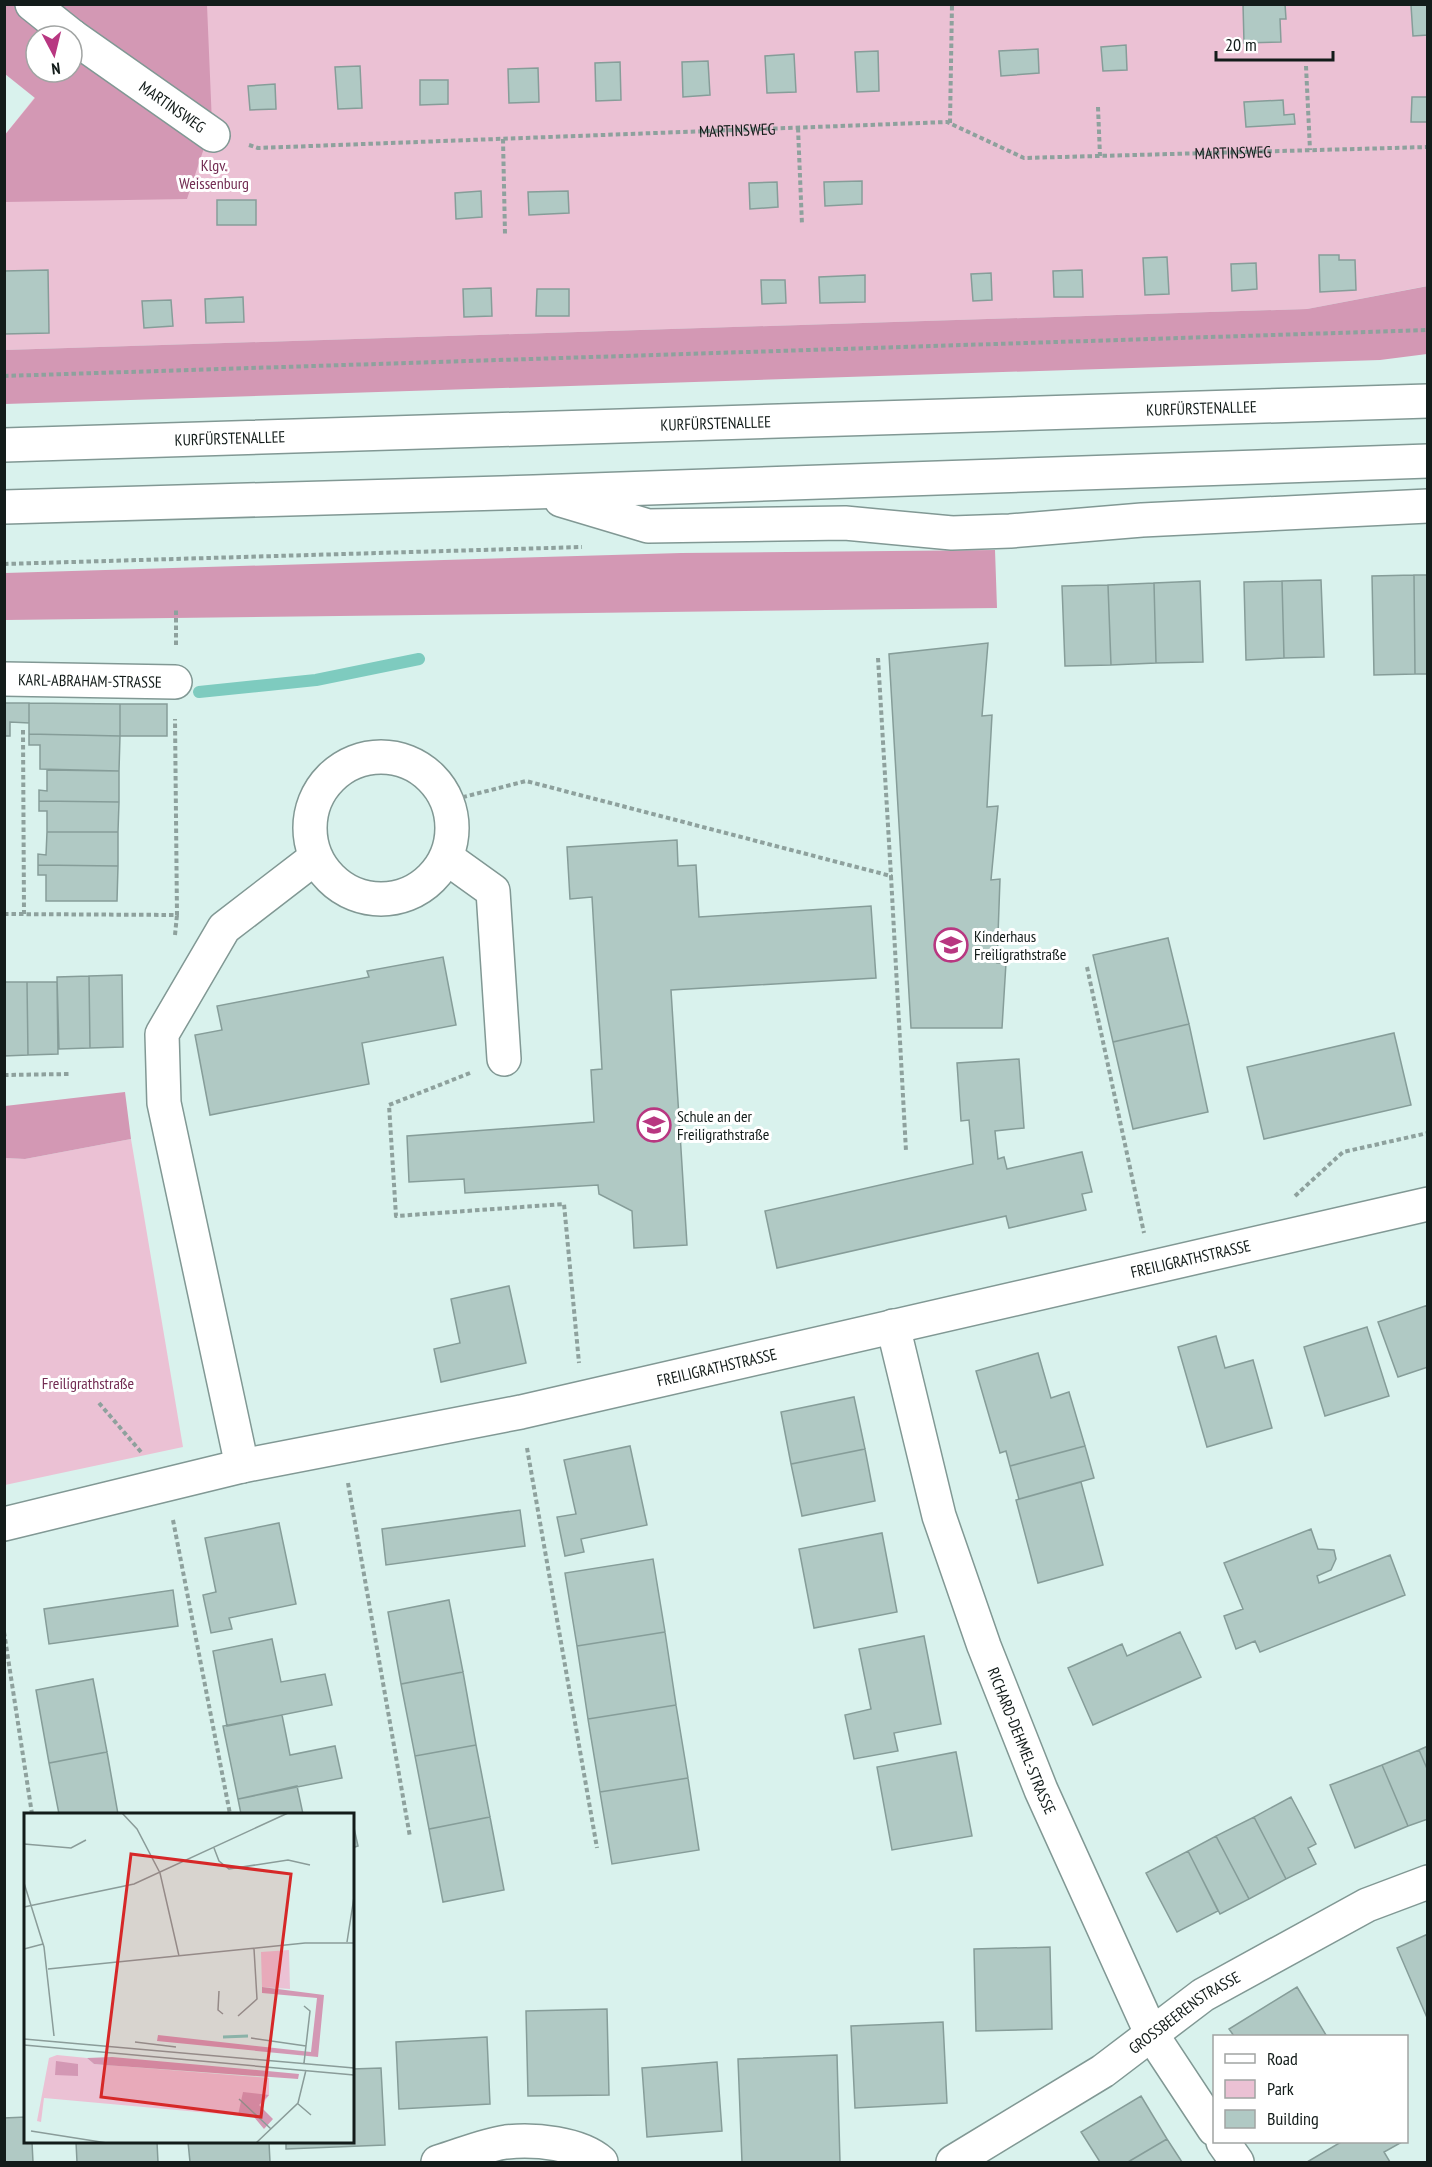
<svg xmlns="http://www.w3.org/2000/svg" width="1432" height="2167" font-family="'PT Sans Narrow',sans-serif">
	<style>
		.green { fill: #ebc1d4 }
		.forest { fill: #d398b4; fill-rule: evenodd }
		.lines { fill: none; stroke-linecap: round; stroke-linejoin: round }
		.stream { stroke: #7ecbbf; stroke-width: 12 }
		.building { fill: #b0c9c4; stroke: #869d99; stroke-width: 1.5 }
		.minor-casing { stroke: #819894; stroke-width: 36 }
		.major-casing { stroke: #819894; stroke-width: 36 }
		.path { stroke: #8ea19d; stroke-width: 4; stroke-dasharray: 4.5 3; stroke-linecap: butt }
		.minor { stroke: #fff; stroke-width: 33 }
		.major { stroke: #fff; stroke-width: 33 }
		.labels { text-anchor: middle; stroke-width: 6; stroke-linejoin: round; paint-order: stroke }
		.street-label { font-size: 16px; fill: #131c1a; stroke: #fff }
		.park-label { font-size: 16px; fill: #732d53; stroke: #fff }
		.poi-label { font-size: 16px; fill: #131c1a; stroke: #fff; text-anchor: start }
		.inset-river { fill: none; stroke: #7ecbbf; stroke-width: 3 }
		.inset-road { fill: none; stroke: #8a9c99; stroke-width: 1.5 }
		.view { fill: #d62828; fill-opacity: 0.15; stroke: #d62828; stroke-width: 3 }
		.inset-edge { fill: none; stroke: #131c1a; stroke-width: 3 }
	</style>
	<rect width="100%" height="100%" fill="#d9f2ed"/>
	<!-- green -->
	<path class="green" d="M59 5H1427V286L1307 309 5 350 4 136 35 97 72 72V36Z
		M131 1139 183 1447 5 1485V1158L25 1159Z"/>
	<!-- forest -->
	<path class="forest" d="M5 5H207L212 124 187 199 5 202 4 136 35 98 5 74ZM36 36H72V72H36Z
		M1428 286 1427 354 1380 360 5 404V350L1307 309Z
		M995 550 997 608 5 620V573L681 553Z
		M125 1092 131 1139 25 1159 5 1158V1106Z"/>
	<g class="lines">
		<!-- stream -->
		<path class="stream" d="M199 692 316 680 419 659"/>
	</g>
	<!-- building -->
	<path class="building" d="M1243 4H1285L1286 19H1280L1281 42 1244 43Z
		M1428 4V35L1413 36 1411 5Z
		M1126 45 1127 70 1103 71 1101 47Z
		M1038 49 1039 73 1001 76 999 51Z
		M878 51 879 91 857 92 855 52Z
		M794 54 796 92 767 93 765 56Z
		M708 61 710 95 683 97 682 62Z
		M620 62 621 100 596 101 595 63Z
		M360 66 362 108 338 109 335 67Z
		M538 68 539 102 509 103 508 69Z
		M420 80H448V104L420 105Z
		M275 84 276 109 250 110 248 86Z
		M1412 97H1428V122H1411Z
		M1283 100 1284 115 1294 114 1295 124 1246 127 1244 102Z
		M862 181V204L825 206 824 182Z
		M777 182 778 207 750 209 749 183Z
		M481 191 482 217 456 219 455 193Z
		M568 191 569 213 529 215 528 192Z
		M217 200H256V225H217Z
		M1319 255H1339V260H1355L1356 290 1320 292Z
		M1167 257 1169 294 1145 295 1143 258Z
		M1256 263 1257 289 1232 291 1231 264Z
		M48 270 49 333 4 334V271Z
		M1082 270 1083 297H1054L1053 271Z
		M991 273 992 300 973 301 971 274Z
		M865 275V302L820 303 819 277Z
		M761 280H785L786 303 762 304Z
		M491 288 492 316 464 317 463 289Z
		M537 289H569V316H536Z
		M243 297 244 322 206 323 205 299Z
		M171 300 173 326 144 328 142 301Z
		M1414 575H1428V674H1415Z
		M1414 575 1415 674 1374 675 1372 576Z
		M1321 580 1324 657 1284 658 1282 581Z
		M1200 581 1203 662 1156 663 1154 583Z
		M1282 581 1284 658 1246 660 1244 582Z
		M1154 583 1156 663 1111 665 1108 585Z
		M1108 585 1111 665 1065 666 1062 586Z
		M988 643 982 716 992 715 987 807 998 806 991 880 1000 879 997 963H1006L1002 1028H911L889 654Z
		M4 703H29V723L10 722V736H4Z
		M29 703 120 704V736L29 734Z
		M120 704H167V736H120Z
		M29 734 120 736 119 771 40 769V745H29Z
		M47 770 119 771V802L39 801V790L47 791Z
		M39 801 119 802 118 832H47V811H39Z
		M47 832H118V866L38 865V854L46 855Z
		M677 840 678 866 696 865 699 917 871 906 876 978 671 990 687 1245 634 1248 632 1211 599 1194 598 1185 465 1193 464 1179 409 1182 407 1136 594 1122 591 1070 602 1069 592 897 570 899 567 847Z
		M38 865 118 866 117 901H46V875H38Z
		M1168 938 1189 1024 1113 1042 1093 955Z
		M443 957 456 1025 362 1043 369 1084 210 1115 195 1035 222 1030 217 1006 369 977 367 971Z
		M122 975 123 1047 90 1048 89 976Z
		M89 976 90 1048 59 1049 57 977Z
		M4 982H27L28 1055 4 1056Z
		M27 982H57L58 1054 28 1055Z
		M1189 1024 1208 1112 1133 1129 1113 1042Z
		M1394 1033 1411 1105 1264 1139 1247 1067Z
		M1019 1059 1024 1128 995 1131 998 1159 1004 1157 1007 1169 1082 1152 1092 1192 1082 1194 1086 1210 1009 1228 1006 1216 777 1268 765 1211 973 1164 969 1120 961 1121 957 1063Z
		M509 1286 526 1363 441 1382 434 1349 460 1343 451 1299Z
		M1428 1305V1367L1398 1377 1378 1322Z
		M1367 1327 1389 1396 1325 1416 1304 1347Z
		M1216 1336 1225 1368 1253 1360 1272 1428 1207 1447 1178 1347Z
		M1038 1353 1051 1398 1069 1392 1085 1446 1010 1466 1006 1451 1000 1453 976 1371Z
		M854 1397 865 1449 791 1464 781 1412Z
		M630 1446 647 1525 581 1539 584 1552 565 1556 557 1517 576 1514 564 1460Z
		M1085 1446 1094 1478 1019 1499 1010 1466Z
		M865 1449 875 1501 802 1516 791 1464Z
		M1081 1482 1103 1565 1038 1583 1016 1500Z
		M520 1510 525 1546 386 1565 382 1529Z
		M279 1523 296 1604 229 1618 232 1629 211 1633 203 1595 216 1592 205 1538Z
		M1311 1529 1318 1549 1334 1550 1336 1559 1331 1570 1317 1576 1319 1583 1390 1555 1405 1595 1260 1652 1255 1641 1236 1649 1224 1616 1243 1609 1224 1563Z
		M882 1533 897 1612 814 1628 799 1549Z
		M653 1559 665 1632 577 1646 565 1573Z
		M173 1590 178 1626 49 1644 44 1609Z
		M449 1600 463 1672 401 1684 388 1612Z
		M665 1632 676 1705 588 1719 577 1646Z
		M1180 1632 1201 1677 1093 1725 1068 1668 1122 1644 1127 1656Z
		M924 1636 941 1724 894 1733 898 1751 854 1759 845 1715 871 1709 859 1649Z
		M272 1639 281 1682 325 1674 332 1705 227 1726 213 1651Z
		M463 1672 476 1745 415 1756 401 1684Z
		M93 1679 107 1752 49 1763 36 1690Z
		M676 1705 688 1778 600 1792 588 1719Z
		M282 1715 290 1755 335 1746 342 1778 238 1799 223 1726Z
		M476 1745 490 1817 429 1829 415 1756Z
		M1428 1746V1771L1419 1750Z
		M1419 1750 1428 1771V1819L1408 1826 1382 1765Z
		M107 1752 118 1814H59L49 1763Z
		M956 1752 972 1836 892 1850 877 1767Z
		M1382 1765 1408 1826 1355 1848 1330 1785Z
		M688 1778 699 1850 612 1864 600 1792Z
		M297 1786 303 1814H241L238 1799Z
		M1291 1797 1316 1844 1308 1848 1316 1864 1286 1879 1254 1817Z
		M490 1817 504 1890 443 1902 429 1829Z
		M1254 1817 1286 1879 1249 1899 1216 1836Z
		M352 1819 358 1846 352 1848Z
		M1216 1836 1249 1899 1220 1914 1188 1851Z
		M1188 1851 1218 1911 1177 1932 1146 1873Z
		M1428 1934V2020L1397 1948Z
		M1050 1947 1052 2029 976 2031 974 1949Z
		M1297 1987 1326 2035 1234 2036 1229 2029Z
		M607 2009 609 2095 528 2096 526 2011Z
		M943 2022 947 2103 855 2108 851 2026Z
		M487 2037 490 2104 399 2109 396 2042Z
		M837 2055 840 2162H742L738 2059Z
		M717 2062 722 2131 647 2137 642 2068Z
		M381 2068 385 2145 286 2149V2142H352V2069Z
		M1141 2096 1167 2139 1128 2162H1100L1081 2132Z
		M26 2117V2142H32L33 2162H4V2118Z
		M1167 2139 1182 2162H1128Z
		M76 2142H157L158 2162H77Z
		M188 2142H269L270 2162H190Z
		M1341 2142H1402L1384 2152 1390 2162H1307Z"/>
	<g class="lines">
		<defs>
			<g id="minor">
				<path d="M32 4 72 36"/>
				<path id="s2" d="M72 36 213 135"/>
				<path id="s3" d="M4 679 175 682"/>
				<circle cx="381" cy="828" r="71"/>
				<path d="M447 858 493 891 504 1059"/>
				<path id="s4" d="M893 1326 939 1516 984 1646 1041 1790 1152 2035 1214 2129"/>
				<path d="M242 1466 164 1103 162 1034 224 928 315 858"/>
				<path id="s5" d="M4 1524 242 1466 521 1412 1428 1204"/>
				<path d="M1223 2142 1237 2162"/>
				<path d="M438 2162C459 2156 484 2145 506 2142 535 2139 579 2143 601 2162"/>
				<path id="s6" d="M953 2162 1103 2071 1203 1995 1367 1905 1428 1882"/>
			</g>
			<g id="major">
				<path id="s7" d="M4 445 1428 401"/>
				<path d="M561 500 648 526 845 523 952 533 1010 531 1142 520 1428 506"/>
				<path d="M4 507 534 492 1428 461"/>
			</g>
		</defs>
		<!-- minor casing -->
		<use href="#minor" class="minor-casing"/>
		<!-- major casing -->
		<use href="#major" class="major-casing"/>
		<!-- path -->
		<g class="path">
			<path d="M1306 66 1310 150"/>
			<path d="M1098 107 1100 156"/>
			<path d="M950 123 952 4"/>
			<path d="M798 128 802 225"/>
			<path d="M503 139 505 234"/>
			<path id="s1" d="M249 145 258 148 947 122 1024 158 1428 147"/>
			<path d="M4 376 1428 330"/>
			<path d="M4 564 582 547"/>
			<path d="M176 645V609"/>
			<path d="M878 658 891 876"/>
			<path d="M23 730 24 914"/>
			<path d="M448 801 526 781 891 876 906 1151"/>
			<path d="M4 914 177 915 175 719"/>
			<path d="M175 935 177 915"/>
			<path d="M1087 967 1144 1233"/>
			<path d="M470 1073 389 1105 396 1216 564 1204 579 1363"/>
			<path d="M4 1075 71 1074"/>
			<path d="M1295 1196 1343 1152 1428 1133"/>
			<path d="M99 1403 141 1452"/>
			<path d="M527 1448 597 1848"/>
			<path d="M348 1483 410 1837"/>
			<path d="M173 1520 230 1814"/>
			<path d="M4 1632 32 1814"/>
		</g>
		<!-- minor -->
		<use href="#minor" class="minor"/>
		<!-- major -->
		<use href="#major" class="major"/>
	</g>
	<!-- icons -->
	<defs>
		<symbol id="school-ring" viewBox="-11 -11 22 22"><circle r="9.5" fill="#fff" stroke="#b83781" stroke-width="1.5"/><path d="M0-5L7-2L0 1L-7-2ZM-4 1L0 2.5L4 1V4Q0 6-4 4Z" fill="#b83781"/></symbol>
	</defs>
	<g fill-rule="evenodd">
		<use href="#school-ring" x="932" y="926" width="38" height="38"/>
		<use href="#school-ring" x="635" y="1106" width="38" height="38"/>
	</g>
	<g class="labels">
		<!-- street labels -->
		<g class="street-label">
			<text dy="6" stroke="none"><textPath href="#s2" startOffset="123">MARTINSWEG</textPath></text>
			<text dy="6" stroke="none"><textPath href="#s1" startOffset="489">MARTINSWEG</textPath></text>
			<text dy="6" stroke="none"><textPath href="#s1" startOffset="993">MARTINSWEG</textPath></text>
			<text dy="6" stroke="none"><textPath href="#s7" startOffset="1198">KURFÜRSTENALLEE</textPath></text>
			<text dy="6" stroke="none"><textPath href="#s7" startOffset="712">KURFÜRSTENALLEE</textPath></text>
			<text dy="6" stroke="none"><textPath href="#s7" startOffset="226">KURFÜRSTENALLEE</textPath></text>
			<text dy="6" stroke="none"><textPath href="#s3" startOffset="86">KARL-ABRAHAM-STRASSE</textPath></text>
			<text dy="6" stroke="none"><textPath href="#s5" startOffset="1216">FREILIGRATHSTRASSE</textPath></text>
			<text dy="6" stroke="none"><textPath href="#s5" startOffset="730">FREILIGRATHSTRASSE</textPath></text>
			<text dy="6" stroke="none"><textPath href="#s4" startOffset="435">RICHARD-DEHMEL-STRASSE</textPath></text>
			<text dy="6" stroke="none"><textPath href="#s6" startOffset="276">GROSSBEERENSTRASSE</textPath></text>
		</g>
		<!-- park labels -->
		<g class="park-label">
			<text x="214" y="171">Klgv.<tspan x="214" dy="18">Weissenburg</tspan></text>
			<text x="88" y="1389">Freiligrathstraße</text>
		</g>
		<!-- poi labels -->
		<g class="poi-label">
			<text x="974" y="942">Kinderhaus<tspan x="974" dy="18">Freiligrathstraße</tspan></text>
			<text x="677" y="1122">Schule an der<tspan x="677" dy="18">Freiligrathstraße</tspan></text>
		</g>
	</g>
	<!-- overview -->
	<g transform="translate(24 1813)">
		<rect width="330" height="330" fill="#d9f2ed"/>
		<path d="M265 137 266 176 238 174 237 139ZM33 242 63 245 70 251 245 265V282L230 304 20 285 17 309 13 308 25 245Z" fill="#ebc1d4"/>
		<path d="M238 174 300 182 294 244 133 228 134 222 287 239 293 185 238 180ZM88 244 166 251 275 261 274 266 81 252 70 251 63 245ZM32 248 54 251V263L31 262ZM219 279 245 282 235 292 249 306 240 316 230 304 214 302Z" fill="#d398b4"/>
		<path class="inset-river" d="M199 224 224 223"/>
		<path class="inset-road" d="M98 0 113 16 136 60 155 143M0 31 47 35 62 27M190 35 195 48 205 56 264 47 286 52M0 70 20 134 30 223M0 94 110 71 264 0M323 129 330 84M0 136 19 131M24 156 281 130H330M195 178 194 197 199 201M280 193 286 198 280 250M214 203 233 186 230 136M227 225 282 233M0 226 330 255M111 229 152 234M0 232 330 262M215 286 247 316M273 290 287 302M7 318 83 330M232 330 274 290 282 257"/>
		<path class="view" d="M107 41 267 61 237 304 77 284Z"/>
		<rect width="330" height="330" class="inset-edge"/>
	</g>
	<!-- border -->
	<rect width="1432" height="2167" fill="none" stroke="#131c1a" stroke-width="12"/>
	<!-- legend -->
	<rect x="1213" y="2035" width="195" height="108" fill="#ffffff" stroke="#a1a4a3" stroke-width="1.5"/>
	<rect x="1225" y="2054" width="30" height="9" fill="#ffffff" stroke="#a1a4a3" stroke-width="1.5"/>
	<text x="1267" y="2065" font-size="18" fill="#131c1a">Road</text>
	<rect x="1225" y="2080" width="30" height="18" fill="#ebc1d4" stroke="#a1a4a3" stroke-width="1.5"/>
	<text x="1267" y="2095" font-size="18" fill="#131c1a">Park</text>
	<rect x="1225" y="2110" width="30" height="18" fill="#b0c9c4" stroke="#a1a4a3" stroke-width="1.5"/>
	<text x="1267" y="2125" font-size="18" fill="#131c1a">Building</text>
	<!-- north arrow -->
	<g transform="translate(54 54) rotate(173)"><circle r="28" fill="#ffffff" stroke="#a1a4a3" stroke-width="1.5"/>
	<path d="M0-4.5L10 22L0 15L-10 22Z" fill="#b83781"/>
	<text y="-9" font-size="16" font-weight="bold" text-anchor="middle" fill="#131c1a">N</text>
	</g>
	<!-- scale -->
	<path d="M1216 51v9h117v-9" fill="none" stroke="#131c1a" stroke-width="3"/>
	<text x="1225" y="51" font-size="18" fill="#131c1a" stroke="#ffffff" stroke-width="4.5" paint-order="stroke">20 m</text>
</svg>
